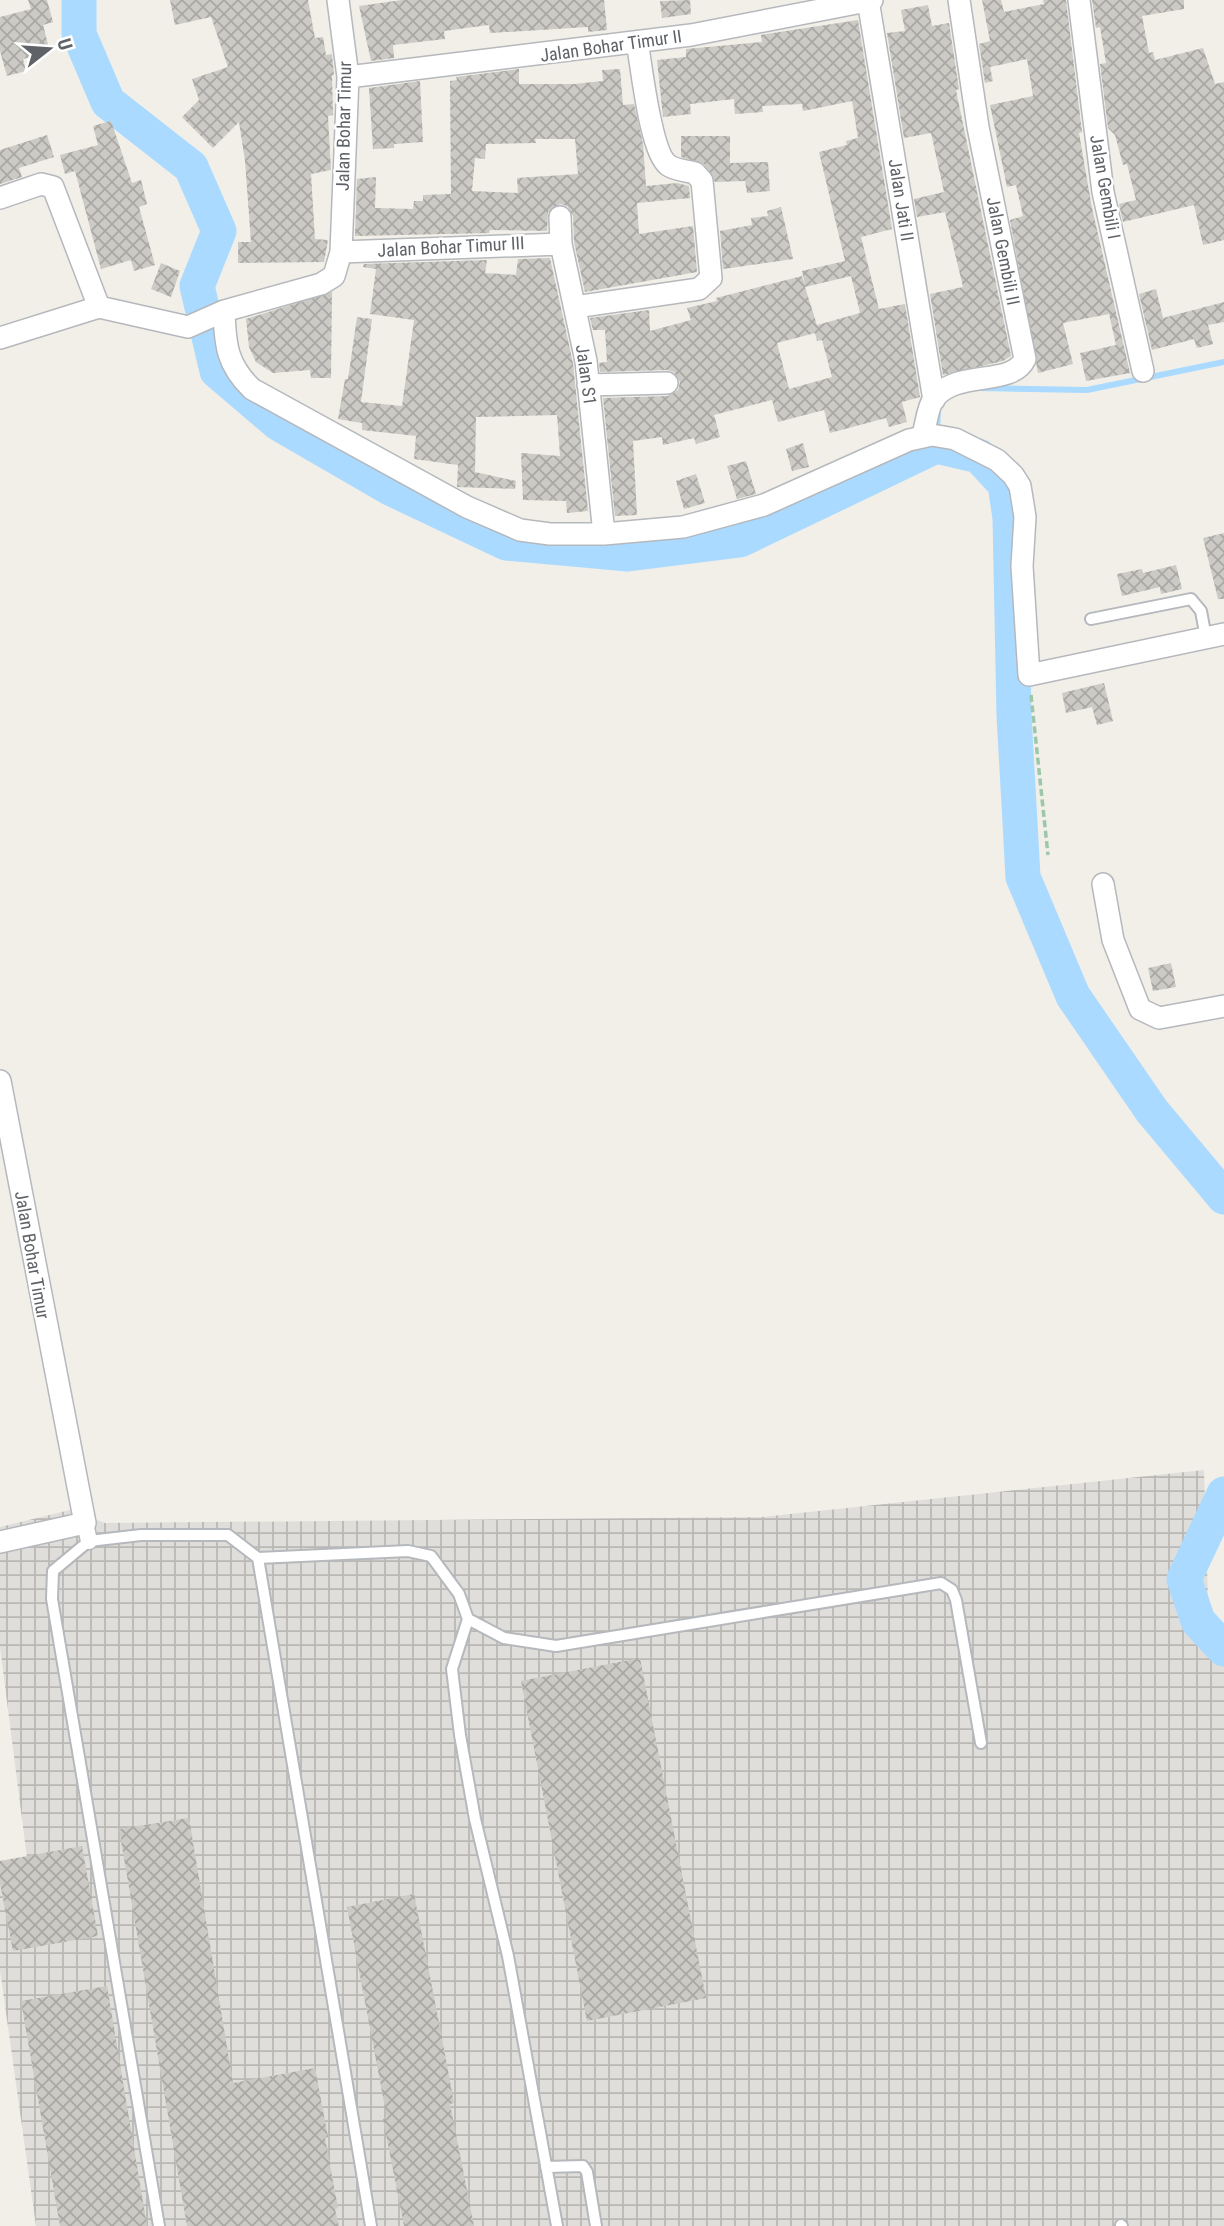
<svg xmlns="http://www.w3.org/2000/svg" width="1224" height="2226" font-family="'Roboto Condensed',sans-serif">
	<style>
		.industrial { fill: url(#industrial-grid) }
		.lines { fill: none; stroke-linecap: round; stroke-linejoin: round }
		.stream { stroke: #aadaff; stroke-width: 6 }
		.river { stroke: #aadaff; stroke-width: 35 }
		.building { fill: url(#building-cross-hatch); fill-rule: evenodd }
		.service-casing { stroke: #b5b8bc; stroke-width: 14 }
		.pedestrian-casing { stroke: #b5b8bc; stroke-width: 19 }
		.minor-casing { stroke: #b5b8bc; stroke-width: 24 }
		.path { stroke: #9cc7a9; stroke-width: 3.5; stroke-dasharray: 7 3.5; stroke-linecap: butt }
		.service { stroke: #fff; stroke-width: 10 }
		.pedestrian { stroke: #fff; stroke-width: 16 }
		.minor { stroke: #fff; stroke-width: 21 }
		.labels { text-anchor: middle; stroke-width: 5; stroke-linejoin: round; paint-order: stroke }
		.street-label { font-size: 18px; fill: #5f6368; stroke: #fff }
	</style>
	<defs>
		<pattern id="industrial-grid" width="8" height="8" patternUnits="userSpaceOnUse" patternTransform="scale(1.75)"><rect width="8" height="8" fill="#e0deda"/><path d="M0 4h8M4 0v8" fill="none" stroke="#b9b8b5"/></pattern>
		<pattern id="building-cross-hatch" width="8" height="8" patternUnits="userSpaceOnUse" patternTransform="scale(1.75)"><rect width="8" height="8" fill="#cccac5"/><path d="M0 0l8 8M0 8l8-8" fill="none" stroke="#a9a8a4"/></pattern>
	</defs>
	<rect width="100%" height="100%" fill="#f1efe8"/>
	<!-- industrial -->
	<path class="industrial" d="M1204 1470 1209 1633 1224 1645V2226H36L0 1970V1875L27 1858 0 1647V1527L70 1510 105 1523 761 1517Z"/>
	<g class="lines">
		<!-- stream -->
		<path class="stream" d="M980 388 1087 390 1224 362
			M937 434 938 409"/>
		<!-- river -->
		<path class="river" d="M79 0V34L108 102 191 167 219 231 197 286 217 371 278 423 392 489 506 543 628 554 740 540 936 446 979 456 1005 484 1010 518 1014 715 1023 877 1073 996 1152 1111 1224 1197
			M1224 1494 1184 1579 1198 1621 1224 1649"/>
	</g>
	<!-- building -->
	<path class="building" d="M28 0H47L53 22 43 25 50 52 23 59 26 71 7 76 0 51V17L31 9Z
		M170 0H308L315 38 323 37 326 55 332 54 334 75H332L333 115 328 116 331 170 311 174 315 239 328 240 324 262 238 263V242H251L245 161 239 122 213 148 182 117 199 100 192 79 228 67 211 17 175 25Z
		M402 0H604L607 30 588 32V27L490 33 489 25 444 31 445 39 393 45 394 58 371 61 359 6Z
		M690 0 691 14 662 18 660 1Z
		M982 0H1001L1004 12 1044 4 1043 0H1066L1082 132 1079 133 1092 208 1130 373 1086 381 1080 353 1116 345 1109 314 1063 323 1073 364 1038 373 1010 220 1023 216 1016 185 1007 187 990 105 1033 96 1027 59 990 67 993 81 985 83 979 44 990 41Z
		M1092 0H1184V9L1142 16 1149 53 1153 52 1155 60 1203 48 1215 84 1224 82V240L1203 245 1194 205 1123 222 1119 204 1136 200 1127 164 1123 165 1115 135 1108 128 1100 64 1106 63 1100 27 1096 28Z
		M928 5 932 26 949 23 959 89 956 90 1011 356 1003 361 943 375 930 294 963 287 945 212 917 217 914 199 944 192 931 133 904 138 887 33 905 31 901 10Z
		M858 20 892 229 861 237 879 309 905 304 920 397 902 402 907 422 889 427 886 418 830 433 824 410 778 422 772 400 714 415 720 437 696 444 694 438 663 445 662 437 633 441 637 515 615 516 603 398 668 396 678 390 680 382 674 372 667 370 600 372 599 363 607 362 605 330H593L590 318 649 310 650 331 691 320 687 308 717 301 716 298 802 276 805 285 802 271 845 261 819 152 847 145 846 141 858 138 852 101 803 111 802 104 762 106 763 112 735 114 734 99 690 104 691 114 663 117 657 60 686 57V49L762 42 761 35ZM851 276 860 313 817 325 805 287ZM815 333 817 341 822 340 832 377 789 389 777 343Z
		M519 69V84H574L603 81 602 70 620 69 623 105 634 104 643 144 646 186 677 183 689 186 690 198 637 203 639 234 693 226 697 272 585 292 574 242 573 216 567 206 560 204 548 212 547 231 490 230 489 233 355 236 357 179 376 177 375 208 413 209 414 201H423V195L451 194 450 81 457 80 456 77ZM535 139H575L578 174 517 178 518 193 472 191 475 158 485 159 486 144 536 143Z
		M420 81 423 142 394 144V148L373 149 369 88Z
		M111 121 132 183 141 180 147 204 139 207 155 265 134 271 131 260 101 269 75 171 65 174 60 155 98 145 93 126Z
		M47 135 54 157 19 168 22 177 0 184V150Z
		M681 136H730V163L768 162 770 191 747 193 745 181 715 182 704 164 681 157Z
		M781 207 793 259 723 269 720 231 752 225 751 218 768 216 767 211Z
		M550 258 573 363 588 511 567 513 566 501 523 500 521 453 560 456 557 415 476 417 475 472 516 481 515 489 457 487 458 465 414 459 416 436 362 430V423L338 419 345 379H348L357 317 372 319 361 402 402 406 414 320 370 314 376 269 363 267 364 264 487 260 485 273 516 275 518 259Z
		M161 263 180 271 171 297 151 289Z
		M1156 289 1163 318 1224 302V322L1208 325 1213 344 1197 348 1194 339 1152 350 1139 294Z
		M332 292 331 378H311L310 370 273 373 256 362 249 347 246 319Z
		M803 443 809 467 792 471 786 449Z
		M746 461 756 494 737 499 727 466Z
		M696 474 705 503 684 509 676 481Z
		M1224 533V599H1218L1203 538Z
		M1176 565 1182 589 1161 594 1160 587 1122 596 1117 574 1142 569 1143 573Z
		M1104 683 1113 721 1097 725 1092 707 1066 713 1062 693Z
		M1171 963 1176 987 1153 991 1148 968Z
		M640 1658 706 1998 587 2021 521 1681Z
		M189 1818 233 2083 315 2068 328 2137 325 2138 338 2208 335 2209 339 2226H187L119 1829Z
		M82 1846 98 1936 13 1951 0 1883V1861Z
		M414 1894 441 2033 454 2103 450 2104 474 2226H404L383 2119 387 2118 347 1907Z
		M107 1986 147 2226H60L21 2001Z"/>
	<g class="lines">
		<defs>
			<path id="service" d="M1091 619 1191 599 1201 611 1206 638
				M258 1558 371 2226
				M468 1619 452 1669 460 1735 475 1819 508 1956 557 2226
				M546 2167 583 2166 587 2172 596 2226
				M1121 2225 1122 2226
				M159 2226 52 1599 53 1571 89 1541 141 1535H228L258 1558 408 1551 431 1556 459 1594 468 1619 504 1638 556 1646 941 1583 952 1590 956 1600 981 1743"/>
			<path id="pedestrian" d="M85 1523 89 1541"/>
			<path id="minor" d="M868 0 934 400
				M1079 0 1103 192 1143 371
				M348 77 691 35 872 0
				M0 198 41 184 53 187 99 307
				M560 217 561 244 586 361 604 534
				M341 252 561 244
				M575 307 699 289 711 278 702 181 695 173C686 170 676 171 668 165 650 151 642 68 637 42
				M224 311C225 345 227 365 252 389L467 507 520 530 550 534H604L683 527 764 505 909 440 932 435 955 439 997 460 1013 475 1020 486 1025 517 1022 566 1029 675 1224 634
				M0 338 99 307 188 327 224 311 321 284 334 276 341 252 348 77 338 0
				M588 385 667 383
				M922 437C926 427 927 409 933 400 955 368 1011 388 1025 359L978 127 959 0
				M1103 884 1113 940 1140 1009 1159 1018 1224 1006
				M0 1081 85 1523 0 1542"/>
		</defs>
		<!-- service casing -->
		<use href="#service" class="service-casing"/>
		<!-- pedestrian casing -->
		<use href="#pedestrian" class="pedestrian-casing"/>
		<!-- minor casing -->
		<use href="#minor" class="minor-casing"/>
		<!-- path -->
		<path class="path" d="M1031 695 1048 855"/>
		<!-- service -->
		<use href="#service" class="service"/>
		<!-- pedestrian -->
		<use href="#pedestrian" class="pedestrian"/>
		<!-- minor -->
		<use href="#minor" class="minor"/>
	</g>
	<g class="labels">
		<!-- street labels -->
		<g class="street-label">
			<text transform="translate(611 46) rotate(-8)" y="6">Jalan Bohar Timur II</text>
			<text transform="translate(344 126) rotate(-89)" y="6">Jalan Bohar Timur</text>
			<text transform="translate(1105 187) rotate(80)" y="6">Jalan Gembili I</text>
			<text transform="translate(901 200) rotate(81)" y="6">Jalan Jati II</text>
			<text transform="translate(451 247) rotate(-3)" y="6">Jalan Bohar Timur III</text>
			<text transform="translate(1003 251) rotate(79)" y="6">Jalan Gembili II</text>
			<text transform="translate(586 375) rotate(82)" y="6">Jalan S1</text>
			<text transform="translate(32 1255) rotate(80)" y="6">Jalan Bohar Timur</text>
		</g>
	</g>
	<!-- north arrow -->
	<g transform="translate(49 49) rotate(73)" stroke="#ffffff" stroke-width="5" paint-order="stroke">
	<path d="M0-5L12 26L0 18L-12 26Z" fill="#5f6368"/>
	<text y="-10" font-size="19" font-weight="bold" text-anchor="middle" fill="#5f6368">U</text>
	</g>
</svg>
